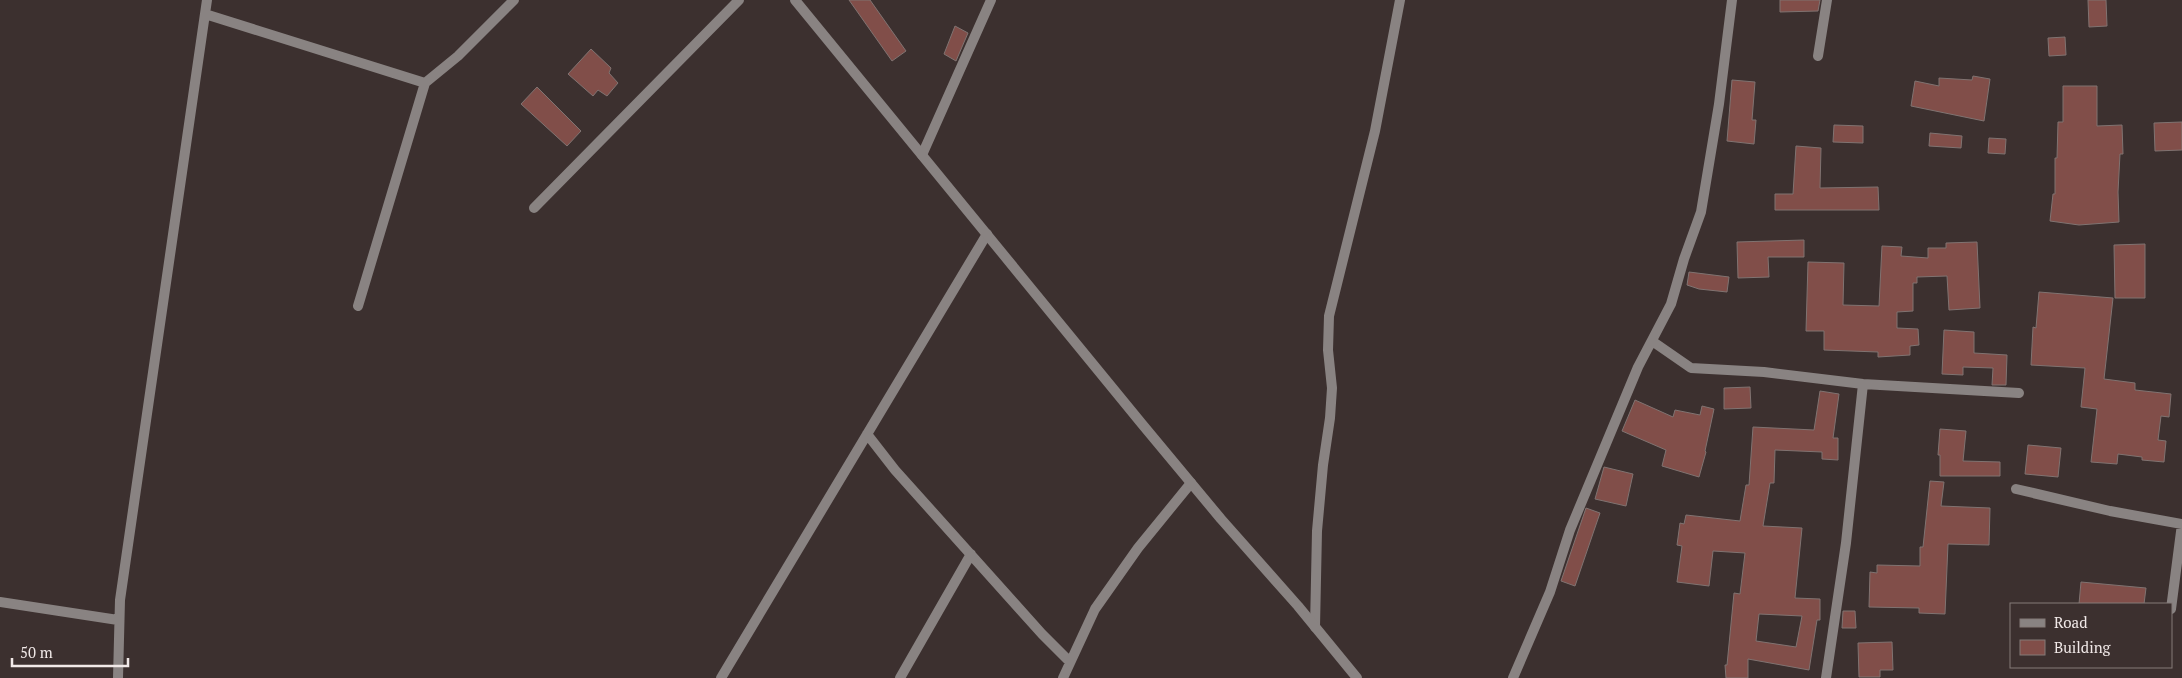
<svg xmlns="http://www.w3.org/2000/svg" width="2182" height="678" font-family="'PT Serif',serif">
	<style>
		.building { fill: #814e49; stroke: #807371; fill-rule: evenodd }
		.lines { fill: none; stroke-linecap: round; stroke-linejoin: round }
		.minor { stroke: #898382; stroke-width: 10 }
		.tertiary { stroke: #898382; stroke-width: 10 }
	</style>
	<rect width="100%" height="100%" fill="#3c302f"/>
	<!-- building -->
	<path class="building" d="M849 0H870L906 51 892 61Z
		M1780 0H1820L1818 11 1780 12Z
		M2088 0H2106L2107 26 2089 27Z
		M955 26 968 33 956 61 944 54Z
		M2065 37 2066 55 2049 56 2048 38Z
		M591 49 611 68 609 73 618 83 607 96 598 90 593 96 568 74Z
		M1973 76 1990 79 1984 121 1911 106 1915 81 1939 86V78L1972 80Z
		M1732 80 1755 82 1752 120H1756L1754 144 1727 141Z
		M2063 86H2097V126L2122 125 2123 154H2120L2118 192 2119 222 2079 225 2050 221 2053 194H2055V158H2057L2058 122H2063Z
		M537 87 581 131 567 146 521 104Z
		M2182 122V150L2155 151 2154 123Z
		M1834 125 1863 126V143L1833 142Z
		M1930 133 1962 136 1961 148 1929 146Z
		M1989 138 2006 139 2005 154 1988 153Z
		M1796 146 1821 148 1820 188 1878 187 1879 210H1775V194H1793Z
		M1804 240V257H1768L1769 277 1738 278 1737 242Z
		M1977 242 1980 308 1949 310 1947 276 1917 277V283H1913V311L1897 312V328L1918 329 1919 345 1910 346V355L1878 357V352L1824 350V331H1806L1808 262 1844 263 1843 305 1879 306 1882 246 1902 247 1901 256 1928 258V248H1946V243Z
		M2145 244V298H2115L2114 245Z
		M1689 272 1729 277 1727 292 1699 289 1687 285Z
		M2039 292 2113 298 2104 379 2135 383V390L2171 394 2169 417 2161 416 2158 440 2166 441 2164 462 2142 460V457L2118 454 2117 464 2091 462 2097 409 2081 407 2085 368 2031 365 2033 327 2036 328Z
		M1944 330 1974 332V353L2007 355 2006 385H1992L1993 368 1963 367V375L1942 374Z
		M1750 387 1751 408 1724 409V388Z
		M1820 391 1839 394 1833 438H1838V460L1822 459V452L1775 450 1774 483H1770L1763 526 1802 528 1795 598 1820 599V620H1817L1809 670 1748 659V678H1726L1725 665H1727L1734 593 1740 594 1745 553 1713 551 1709 586 1677 582 1682 546 1677 545 1680 523 1684 524 1686 515 1740 521 1746 485H1749L1753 427 1814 430ZM1759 614 1802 616 1796 647 1756 641Z
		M1635 400 1673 417 1675 410 1700 415 1702 406 1714 409 1705 451 1706 452 1699 477 1662 466 1666 450 1622 431Z
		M1940 429 1966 431 1963 461 2000 462V476H1940V455H1938Z
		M2028 445 2061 448 2058 477 2025 474Z
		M1604 467 1633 474 1626 506 1595 499Z
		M1930 481 1944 482 1941 506 1990 508 1989 545 1948 544 1945 614 1919 613V608L1869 607 1870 572 1877 573V565L1920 566V547H1923Z
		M1586 508 1600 513 1575 586 1561 581Z
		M2081 582 2146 588 2144 604H2079Z
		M1843 611H1855L1856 628H1842Z
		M1892 642 1893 670H1880V677H1859L1858 643Z"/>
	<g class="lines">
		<!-- minor -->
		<path class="minor" d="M205 14 425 83 458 56 514 0
			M1818 56 1827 0
			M922 155 991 0
			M534 208 739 0
			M358 306 425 83
			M1652 341 1691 368 1764 372 1863 384 2019 393
			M867 434 895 470 1042 634 1070 662
			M2016 489 2110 511 2182 524
			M0 602 118 620
			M2171 609 2182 524
			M1315 627 1317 531 1323 465 1330 418 1332 388 1328 350 1329 316 1375 131 1400 0
			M118 678 120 600 207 0
			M721 678 987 234
			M900 678 971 554
			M1063 678 1095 609 1138 548 1191 483
			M1513 678 1550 592 1570 530 1638 367 1671 304 1684 259 1701 212 1719 104 1732 0
			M1826 678 1846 543 1863 384"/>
		<!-- tertiary -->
		<path class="tertiary" d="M795 0 1142 424 1221 519 1298 606 1357 678"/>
	</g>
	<!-- legend -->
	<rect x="2010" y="603" width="162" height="65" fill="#3c302f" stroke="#847a79"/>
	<rect x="2020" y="619" width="25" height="8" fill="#898382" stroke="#847a79"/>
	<text x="2054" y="628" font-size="15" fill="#f1e9e8">Road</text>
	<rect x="2020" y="640" width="25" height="15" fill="#814e49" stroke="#847a79"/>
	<text x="2054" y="653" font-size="15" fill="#f1e9e8">Building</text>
	<!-- scale -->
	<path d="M12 658v8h116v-8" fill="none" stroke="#f1e9e8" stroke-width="2.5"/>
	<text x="20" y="658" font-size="15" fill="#f1e9e8" stroke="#3c302f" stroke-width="4" paint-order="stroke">50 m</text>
</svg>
